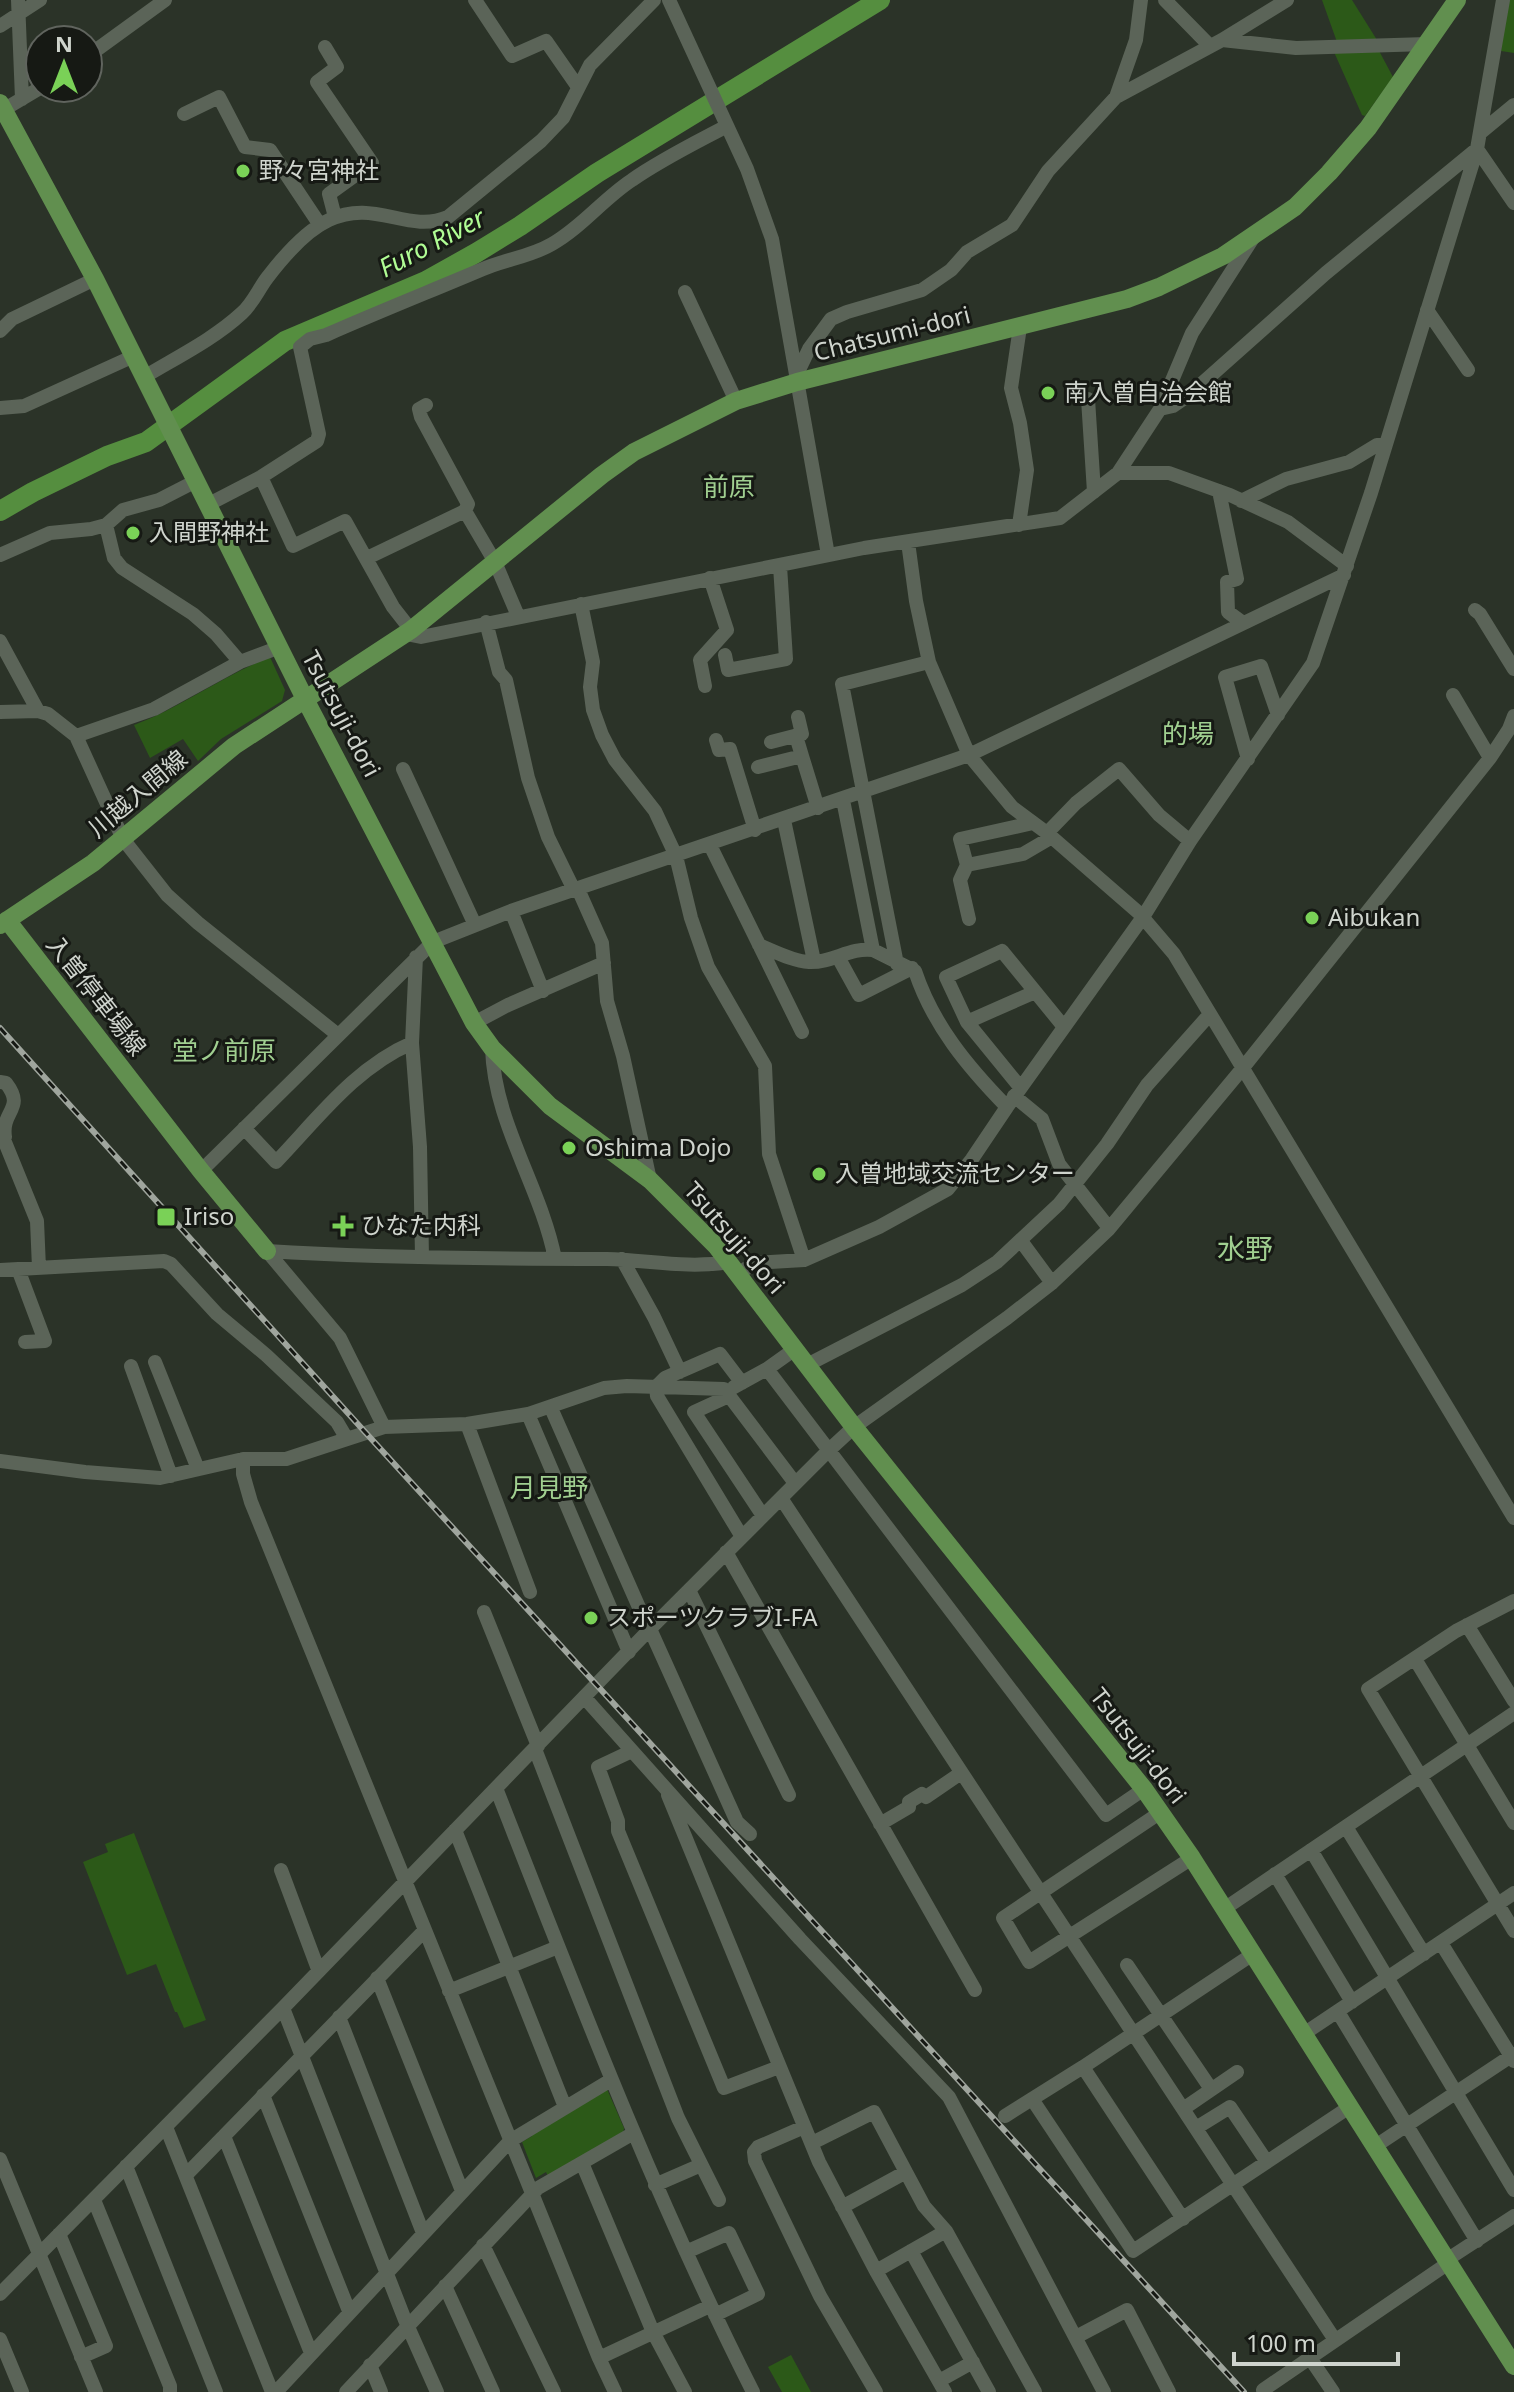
<svg xmlns="http://www.w3.org/2000/svg" width="1514" height="2392" font-family="'Noto Sans','Noto Sans JP',sans-serif">
	<style>
		.green { fill: #2c5918 }
		.lines { fill: none; stroke-linecap: round; stroke-linejoin: round }
		.river { stroke: #558e3f; stroke-width: 20 }
		.minor { stroke: #5b6458; stroke-width: 14 }
		.major { stroke: #618f4f; stroke-width: 18 }
		.rail-casing { stroke: #9fa59d; stroke-width: 6 }
		.rail { stroke: #161914; stroke-width: 3; stroke-dasharray: 9; stroke-linecap: butt }
		.poi-dot { fill: #7ad157; stroke: #161914; stroke-width: 3 }
		.labels { text-anchor: middle; stroke-width: 6; stroke-linejoin: round; paint-order: stroke }
		.poi-label { font-size: 24px; fill: #cfd4cd; stroke: #161914; text-anchor: start }
		.street-label { font-size: 24px; fill: #cfd4cd; stroke: #161914 }
		.water-label { font-size: 26px; font-style: italic; fill: #b0fd94; stroke: #161914 }
		.neighbourhood-label { font-size: 26px; fill: #a0cf90; stroke: #161914 }
		.quarter-label { font-size: 28px; fill: #a0cf90; stroke: #161914 }
	</style>
	<rect width="100%" height="100%" fill="#2b3328"/>
	<!-- green -->
	<path class="green" d="M1322 0H1352L1377 40 1337 42Z
		M1507 0H1514V53L1501 51Z
		M1377 47 1393 77 1365 116 1362 115 1334 52Z
		M270 657 285 690 282 701 221 739 198 761 183 739 150 758 134 725C182 707 222 676 270 657Z
		M134 1833 206 2020 184 2028 177 2012H175L156 1964 127 1975 83 1862 108 1852 105 1844Z
		M607 2089 624 2128 623 2134 548 2176 546 2172 536 2178 522 2142 532 2136 530 2133Z
		M791 2355 811 2392H782L768 2367Z"/>
	<g class="lines">
		<!-- river -->
		<path class="river" d="M0 511 33 492 107 456 146 442 285 341 426 281 476 253 520 226 597 173 880 0"/>
		<!-- minor -->
		<path class="minor" d="M18 0 22 99
			M475 0 512 56 546 41 578 87
			M669 0 747 169 772 239 828 555
			M1165 0 1210 46
			M0 26 40 0
			M1222 40 1296 48 1427 44
			M325 47 337 67 317 82 372 163 329 194 335 217
			M88 56 165 0
			M1116 97 1136 40 1141 0
			M3 110 40 88
			M184 114 219 97 245 147 270 150 320 225
			M1480 133 1514 105
			M685 292 736 401
			M1427 310 1468 370
			M0 331 12 319 95 279
			M797 374 809 349 831 319 847 312 922 290 951 270 967 252 1012 225 1048 171 1116 97 1222 40 1287 0
			M144 377C177 357 214 339 242 313 253 303 258 290 267 278 283 257 305 231 329 220 375 198 407 234 448 217L541 141 563 118 590 65 654 0
			M1088 399 1094 492
			M426 405 419 409 421 417 468 504 465 511 495 562 518 616
			M0 408 24 406 134 356
			M1160 409 1173 406 1189 395 1326 273 1477 149 1514 203
			M1118 473 1160 409 1192 333 1253 238
			M261 477 293 546 345 521 393 607 411 630
			M1219 491 1237 579 1227 582 1228 612 1243 623
			M1241 501 1286 479 1349 462 1377 445 1386 443
			M209 504 261 477 317 441 319 434 300 347 310 339 326 335C378 312 431 291 483 269 506 259 530 257 552 244 582 227 603 199 632 180 662 159 695 143 727 126
			M106 525 114 558 122 568 193 614 216 634 240 662
			M1019 525 1027 470 1020 423 1011 388 1020 327
			M908 542 916 601 929 662 969 755 1012 807 1047 833 1139 913 1174 954 1514 1518
			M0 555 50 533 91 529 106 525 123 510 159 500 196 481
			M367 558 465 511
			M581 604 593 662 590 687 593 710 602 735 615 760 655 811 676 856 691 918 708 967 765 1066 769 1154 804 1260
			M1475 610 1480 614 1514 669
			M486 622 499 672 506 680 528 778 548 837 574 890
			M406 634 421 637 864 548 1060 518 1118 473H1169L1230 495 1288 522 1347 566
			M0 641 38 711
			M725 655 728 670 786 659 780 566
			M705 686 700 660 727 630 710 578
			M1453 695 1490 758
			M0 712 38 711 48 714 76 736 123 839 167 895 198 923 338 1035
			M76 736 154 709 240 662 280 647
			M716 740 719 750 730 749 755 830
			M771 742 802 734 798 717
			M802 756 818 808
			M1248 759 1225 677 1261 666 1278 715
			M758 767 802 756 796 736
			M403 769 475 925
			M843 800 873 950 915 971C933 1025 967 1066 1007 1107
			M784 820 814 961
			M1047 833 1076 803 1119 769 1159 815 1190 841
			M710 845 802 1032
			M967 865 960 839 1033 823
			M578 889 602 943 607 1001 623 1056 650 1180
			M511 911 543 991
			M969 919 960 880 967 865 1023 854 1052 837
			M759 945C774 951 792 961 809 962 832 963 850 947 873 950
			M416 957 412 1043 420 1147 422 1257
			M838 957 859 995 912 968
			M897 964 842 684 929 662
			M967 1022 1035 992
			M474 1023 508 1005 604 963
			M492 1048C494 1123 541 1187 555 1259
			M0 1082 6 1083C26 1109 1 1110 5 1137
			M1020 1087 967 1022 946 977 1002 951 1064 1027
			M1014 1096 1042 1119 1059 1164 1109 1228
			M244 1128 276 1162C318 1118 356 1067 412 1043
			M0 1130 37 1221 39 1268
			M201 1171 433 942 511 911 969 755 1344 575
			M1021 1241 1052 1283
			M267 1251C380 1258 494 1259 607 1259 647 1260 689 1269 728 1262
			M267 1251 340 1338 384 1427
			M622 1259 654 1317 680 1372
			M18 1269 45 1341 25 1342
			M0 1270 164 1261 171 1264 217 1314 266 1355 337 1422 347 1439 286 1459H243L160 1478 85 1472 0 1461
			M739 1273 755 1263 804 1260 879 1227 948 1189 972 1159 1007 1107 1143 917 1190 841 1313 663 1371 493 1477 149 1503 0
			M155 1362 198 1469
			M807 1365 962 1285 997 1262 1059 1204 1107 1144 1147 1085 1210 1014
			M131 1366 171 1476
			M767 1369 1106 1815 1144 1789
			M734 1387 767 1369 795 1349
			M729 1396 694 1412 763 1516
			M551 1408 649 1630
			M528 1414 629 1652
			M467 1424 530 1592
			M347 1439 384 1427 467 1424 528 1414 604 1388 627 1386 724 1389 795 1483
			M243 1459V1474L251 1502 599 2358 615 2392
			M781 1498 1335 2340
			M742 1537 657 1396 656 1387 665 1378 720 1354 742 1383
			M726 1552 975 1990
			M689 1590 789 1795
			M1514 1601 1456 1631 1368 1689 1514 1931
			M484 1612 538 1746
			M1467 1625 1514 1701
			M650 1629 737 1822 750 1834
			M1415 1659 1514 1823
			M584 1697 800 1939 949 2097 1104 2392
			M535 1749 678 2118 719 2200
			M632 1751 598 1767 618 1821V1831L724 2088 779 2067
			M496 1788C576 1992 654 2196 753 2392
			M668 1795 819 2162 876 2271 945 2392
			M1161 1812 1003 1918 1029 1962 1192 1858
			M880 1824 909 1807V1802L922 1794 926 1797 961 1773
			M1346 1827 1424 1954
			M455 1830 565 2107
			M1311 1850 1514 2190
			M281 1870 318 1969
			M1275 1874 1352 2002
			M1224 1909 1514 1713
			M1441 1943 1514 2061
			M1127 1965 1211 2089
			M377 1978 462 2191
			M449 1991 558 1947
			M283 2008 405 2320 437 2392
			M1338 2012 1477 2241
			M339 2017 423 2233
			M1302 2035 1514 1893
			M263 2095 349 2311
			M1032 2099 1133 2251 1348 2108
			M1183 2109 1237 2072
			M1005 2116 1083 2067
			M166 2127 272 2392
			M804 2127 758 2147 754 2152 755 2161 820 2296 876 2392
			M1196 2128 1230 2107 1267 2162
			M224 2136 311 2353
			M812 2143 874 2112 924 2206 946 2231 1035 2392
			M1374 2147 1514 2054
			M0 2159 96 2392
			M582 2163 653 2332 685 2392
			M126 2166 216 2392
			M186 2175 425 1930
			M655 2185 701 2165
			M94 2200 170 2386V2392
			M842 2207 906 2172
			M1183 2219 1083 2067 1253 1954
			M59 2234 106 2346 81 2357
			M483 2245 554 2392
			M911 2251 989 2392
			M686 2252 729 2233 758 2294 715 2315
			M1445 2261 1514 2216
			M876 2271 946 2231
			M445 2286 493 2392
			M0 2294 283 2008 650 1629 828 1451 854 1427 1007 1318 1052 1283 1108 1230 1242 1069 1490 758 1509 729 1514 716
			M1076 2337 1127 2310 1169 2392
			M0 2339 22 2392
			M599 2358 710 2306
			M1310 2358 1333 2392
			M370 2365 381 2392
			M939 2381 973 2362
			M1263 2390 1447 2264
			M276 2392 510 2141 611 2080
			M346 2392 538 2188 632 2134"/>
		<!-- major -->
		<path class="major" d="M0 103 95 279 305 699 474 1023 492 1048 550 1106 650 1180 717 1247 854 1427 1144 1789 1192 1858 1514 2366
			M7 920 201 1171 267 1251
			M0 925 93 863 234 746 411 630 602 475 634 452 736 401 797 382 1127 299 1159 287 1223 256 1295 207 1329 173 1368 128 1457 0"/>
		<defs>
			<path id="rail" d="M0 1028 365 1432 1244 2392"/>
		</defs>
		<!-- rail casing -->
		<use href="#rail" class="rail-casing"/>
		<!-- rail -->
		<use href="#rail" class="rail"/>
	</g>
	<!-- markers -->
	<g class="poi-dot">
		<circle cx="243" cy="171" r="8"/>
		<circle cx="1048" cy="393" r="8"/>
		<circle cx="133" cy="533" r="8"/>
		<circle cx="1312" cy="918" r="8"/>
		<circle cx="569" cy="1148" r="8"/>
		<circle cx="819" cy="1174" r="8"/>
		<rect x="156" y="1207" width="20" height="20" rx="4"/>
		<path d="M339 1214h8v8h8v8h-8v8h-8v-8h-8v-8h8z"/>
		<circle cx="591" cy="1618" r="8"/>
	</g>
	<g class="labels">
		<!-- poi labels -->
		<g class="poi-label">
			<text x="259" y="179">野々宮神社</text>
			<text x="1064" y="401">南入曽自治会館</text>
			<text x="149" y="541">入間野神社</text>
			<text x="1328" y="926">Aibukan</text>
			<text x="585" y="1156">Oshima Dojo</text>
			<text x="835" y="1182">入曽地域交流センター</text>
			<text x="184" y="1225">Iriso</text>
			<text x="361" y="1234">ひなた内科</text>
			<text x="607" y="1626">スポーツクラブI-FA</text>
		</g>
		<!-- street labels -->
		<g class="street-label">
			<text transform="translate(892 334) rotate(-14)" y="8">Chatsumi-dori</text>
			<text transform="translate(341 714) rotate(62)" y="8">Tsutsuji-dori</text>
			<text transform="translate(138 794) rotate(-40)" y="8">川越入間線</text>
			<text transform="translate(96 996) rotate(52)" y="8">入曽停車場線</text>
			<text transform="translate(734 1238) rotate(49)" y="8">Tsutsuji-dori</text>
			<text transform="translate(1138 1746) rotate(52)" y="8">Tsutsuji-dori</text>
		</g>
		<!-- water labels -->
		<g class="water-label">
			<text transform="translate(432 243) rotate(-28)" y="9">Furo River</text>
		</g>
		<!-- neighbourhood labels -->
		<g class="neighbourhood-label">
			<text x="729" y="496">前原</text>
			<text x="1188" y="743">的場</text>
			<text x="224" y="1060">堂ノ前原</text>
			<text x="549" y="1497">月見野</text>
		</g>
		<!-- quarter labels -->
		<g class="quarter-label">
			<text x="1245" y="1259">水野</text>
		</g>
	</g>
	<!-- north arrow -->
	<g transform="translate(64 64)"><circle r="38" fill="#161914" stroke="#60645e" stroke-width="2"/>
	<path d="M0-6L14 30L0 20L-14 30Z" fill="#7ad157"/>
	<text y="-12" font-size="22" font-weight="bold" text-anchor="middle" fill="#cfd4cd">N</text>
	</g>
	<!-- scale -->
	<path d="M1234 2352v12h164v-12" fill="none" stroke="#cfd4cd" stroke-width="4"/>
	<text x="1246" y="2352" font-size="24" fill="#cfd4cd" stroke="#161914" stroke-width="6" paint-order="stroke">100 m</text>
</svg>
